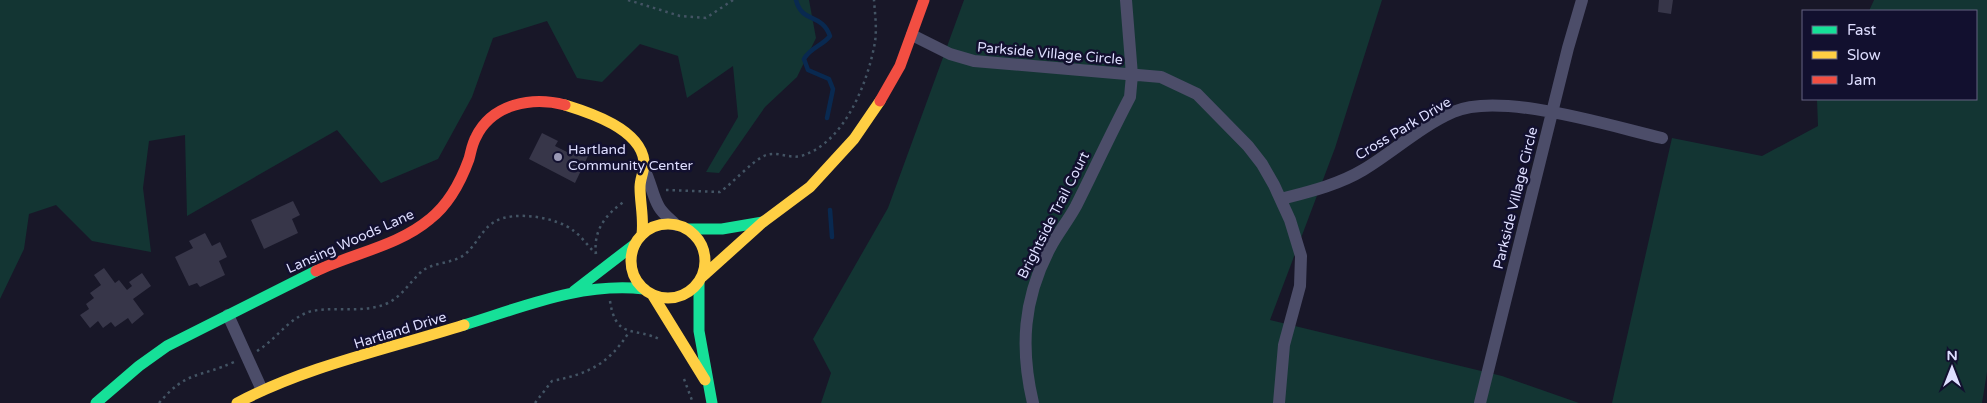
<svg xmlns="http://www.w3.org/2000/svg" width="1987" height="403" font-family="'Varela Round',sans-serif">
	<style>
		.green { fill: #133533 }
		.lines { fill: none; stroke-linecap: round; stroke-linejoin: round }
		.stream { stroke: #092950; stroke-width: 4.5 }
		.building { fill: #373649 }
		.path { stroke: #435464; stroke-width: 2.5; stroke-dasharray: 2.5 4; stroke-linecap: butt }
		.street { stroke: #4c4d69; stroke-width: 12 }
		.fast { stroke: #16e098; stroke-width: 11 }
		.slow { stroke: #ffcf43; stroke-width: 11 }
		.jam { stroke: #f24e42; stroke-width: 11 }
		.poi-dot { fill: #9998b4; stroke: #12102f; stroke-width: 2 }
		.labels { text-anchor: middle; stroke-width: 5; stroke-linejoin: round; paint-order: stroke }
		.street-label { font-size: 14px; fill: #dedeff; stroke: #12102f }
		.poi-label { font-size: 14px; fill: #dedeff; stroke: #12102f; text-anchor: start }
	</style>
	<rect width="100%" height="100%" fill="#181728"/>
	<!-- green -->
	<path class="green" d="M0 0H809L816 38 797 77 765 107 719 173 706 172 738 117 733 66 687 98 678 56 640 44 602 82 577 78 547 21 493 38 472 97 438 159 381 183 337 130 187 216 185 135 149 141 143 188 151 252 92 241 56 205 29 214 24 249 0 299Z
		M964 0H1382L1335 148 1270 320 1502 376 1579 403H821L831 373 813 339 888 208Z
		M1874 0H1987V372L1982 403H1612L1672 138 1762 156 1818 126 1817 99H1976V11H1869Z"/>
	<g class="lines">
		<!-- stream -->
		<path class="stream" d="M796 0C802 24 821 12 830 36 822 46 810 48 804 59L808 70 829 79 833 89 827 118
			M830 210 832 237"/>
	</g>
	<!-- building -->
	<path class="building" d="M1659 0H1673L1671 14 1658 12Z
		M542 133 558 141 555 146 569 153 572 148 588 156 575 183 529 159Z
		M293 201 300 215 292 219 298 233 264 249 251 220Z
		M205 233 212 246 220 242 227 257 219 261 225 275 200 287 197 283 189 286 175 257 193 248 189 241Z
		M104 268 115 283 119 280 127 290 132 286 129 282 142 273 151 286 133 299 144 314 132 324 128 318 115 327 111 322 103 328 98 321 90 328 80 315 89 309 86 304 94 298 90 293 101 285 94 275Z"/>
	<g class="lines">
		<!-- path -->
		<path class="path" d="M628 0 680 16 706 18 733 0
			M666 190 720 192C733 183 751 162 764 156 776 150 788 159 801 156 845 143 868 82 875 42 877 28 875 14 874 0
			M596 254C593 230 606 214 625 201
			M610 301C616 341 635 326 661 340
			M257 351C277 339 289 317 312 311 337 306 364 314 388 303 402 296 410 282 421 272 432 262 452 264 464 255 476 246 481 230 494 222 513 210 557 217 574 231 582 237 588 246 595 253
			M684 379 693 403
			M159 403C187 370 199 378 234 362
			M535 403 552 381C588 374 609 364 629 332"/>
		<!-- street -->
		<path class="street" d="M912 35 950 54 974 61 1161 77 1197 94 1248 146 1262 164 1274 185 1290 220 1301 256 1300 286 1284 345 1279 403
			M644 169C651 182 652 195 659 207 663 214 670 219 676 225
			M1281 199C1308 192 1338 185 1363 170 1393 152 1421 126 1453 112 1500 91 1610 126 1662 138
			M228 315 262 390
			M1033 403C1020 348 1023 299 1050 248 1057 234 1068 221 1076 206 1094 170 1111 133 1130 97L1132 75 1126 0
			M1480 403 1568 48 1582 0"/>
		<!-- fast -->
		<path class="fast" d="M688 229H722L763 222
			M699 283V331L712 403
			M574 291 635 244
			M464 325C523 307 581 282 644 289
			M96 403 139 366 167 346 316 271"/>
		<!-- slow -->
		<path class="slow" d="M565 105C591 113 640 129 644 161 645 170 640 178 640 187 640 203 644 218 642 234
			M631 261a37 37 0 1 1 74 0a37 37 0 1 1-74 0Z
			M702 277 763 222 810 187 854 139 880 101
			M652 294 705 380
			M237 403C307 366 388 349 464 325"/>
		<!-- jam -->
		<path class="jam" d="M880 101 900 66 924 0
			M316 271C354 253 398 246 430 219 449 204 461 181 469 159 471 152 472 144 476 137 492 104 532 96 565 105"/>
	</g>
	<!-- markers -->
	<circle class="poi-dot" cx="558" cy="157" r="5"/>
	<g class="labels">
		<!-- street labels -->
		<g class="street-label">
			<text transform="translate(1050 53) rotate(5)" y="5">Parkside Village Circle</text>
			<text transform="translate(1403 128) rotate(-31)" y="5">Cross Park Drive</text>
			<text transform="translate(1515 198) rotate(-76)" y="5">Parkside Village Circle</text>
			<text transform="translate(1053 215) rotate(-63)" y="5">Brightside Trail Court</text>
			<text transform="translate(350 241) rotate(-24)" y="5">Lansing Woods Lane</text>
			<text transform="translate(400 330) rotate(-17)" y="5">Hartland Drive</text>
		</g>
		<!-- poi labels -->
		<g class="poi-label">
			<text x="568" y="154">Hartland<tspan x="568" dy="16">Community Center</tspan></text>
		</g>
	</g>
	<!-- legend -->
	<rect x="1802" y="10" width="175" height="90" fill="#12102f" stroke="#646282"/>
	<rect x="1812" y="26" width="25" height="8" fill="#16e098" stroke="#646282"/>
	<text x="1847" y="35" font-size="15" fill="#dedeff">Fast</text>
	<rect x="1812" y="51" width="25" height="8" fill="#ffcf43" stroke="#646282"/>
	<text x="1847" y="60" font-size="15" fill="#dedeff">Slow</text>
	<rect x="1812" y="76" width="25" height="8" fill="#f24e42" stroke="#646282"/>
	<text x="1847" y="85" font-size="15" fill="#dedeff">Jam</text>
	<!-- north arrow -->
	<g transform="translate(1952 368)" stroke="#12102f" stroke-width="4" paint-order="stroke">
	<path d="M0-4L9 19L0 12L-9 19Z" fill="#dedeff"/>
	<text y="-8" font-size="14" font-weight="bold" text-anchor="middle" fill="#dedeff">N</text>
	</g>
</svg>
